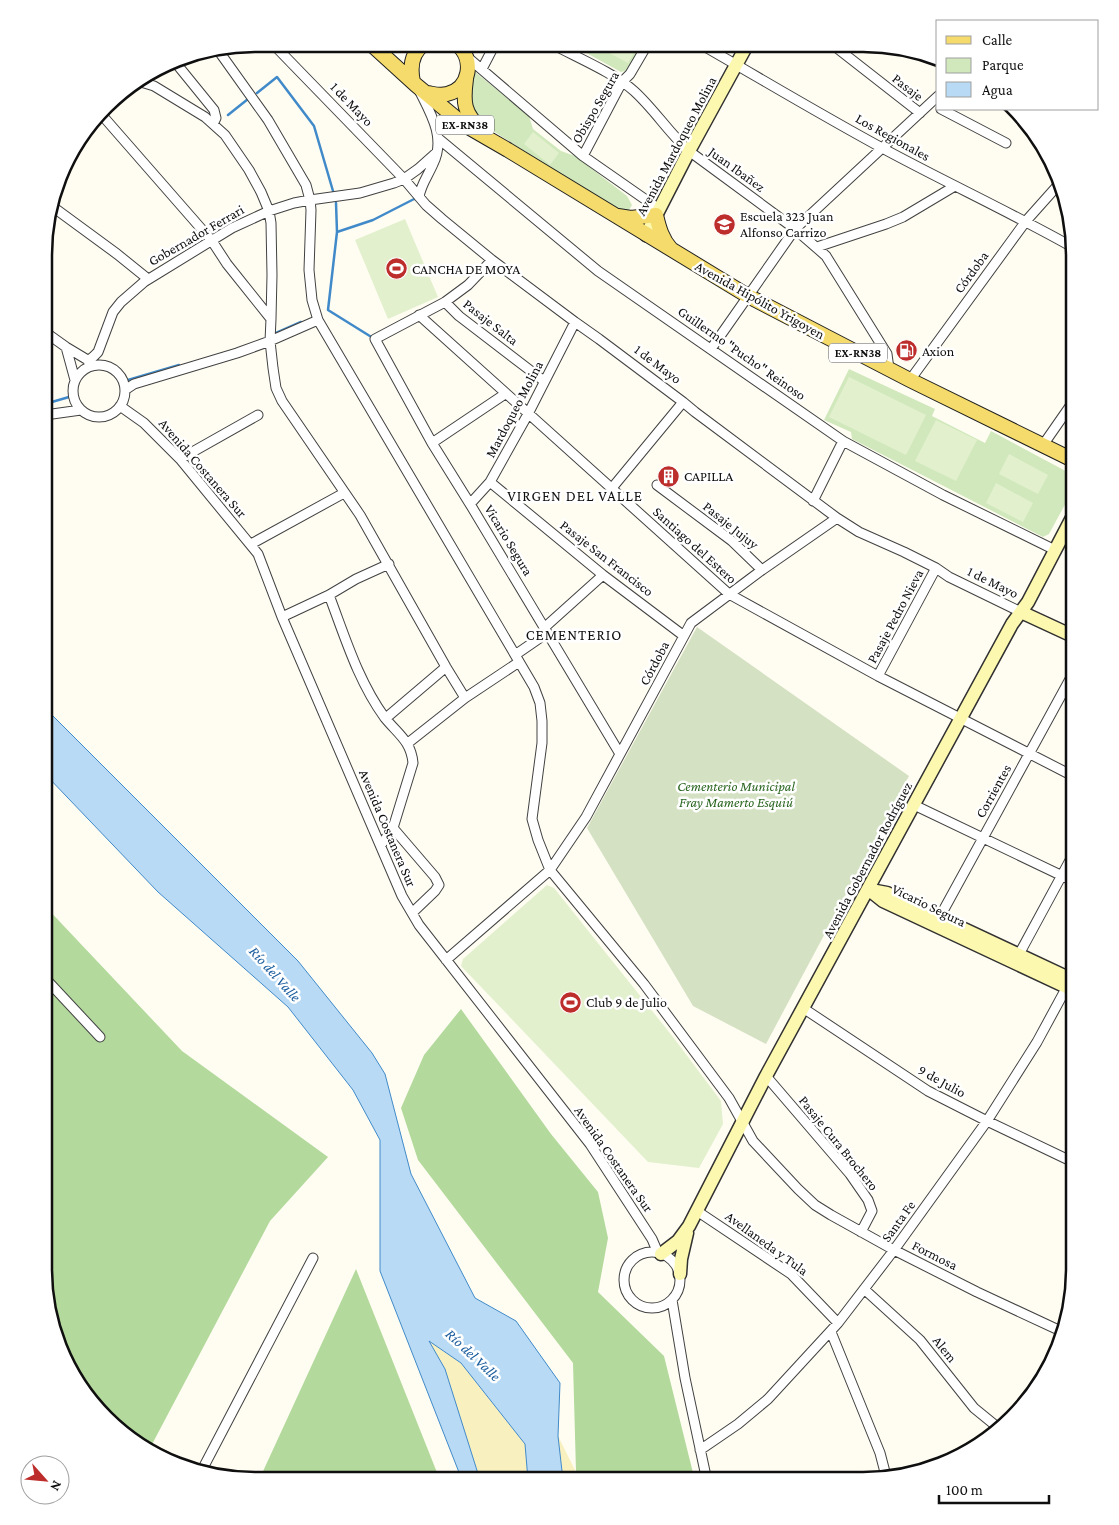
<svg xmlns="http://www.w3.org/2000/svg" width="1119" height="1525" font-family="'Crimson Pro',serif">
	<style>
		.green { fill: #d0e8bc }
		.forest { fill: #b3d99c }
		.sand { fill: #f9f0c0 }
		.cemetery { fill: #d5e1c3 }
		.pitch { fill: #e2f0cd }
		.water { fill: #b8daf4; stroke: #418ac9 }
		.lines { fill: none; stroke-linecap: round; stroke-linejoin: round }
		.stream { stroke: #418ac9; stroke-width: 2.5 }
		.street-casing { stroke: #424242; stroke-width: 11 }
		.secondary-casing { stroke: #313131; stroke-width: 15 }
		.primary-casing { stroke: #202020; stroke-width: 16 }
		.street { stroke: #fff; stroke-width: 9 }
		.secondary { stroke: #fcf8af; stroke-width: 12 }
		.primary { stroke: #f4db6c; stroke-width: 14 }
		.labels { text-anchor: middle; stroke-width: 5; stroke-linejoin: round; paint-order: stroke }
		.shield { fill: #fff; stroke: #575757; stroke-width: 1 }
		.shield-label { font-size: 12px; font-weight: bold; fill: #0f0f0f }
		.street-label { font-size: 14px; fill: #0f0f0f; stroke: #fff }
		.poi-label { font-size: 14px; fill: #0f0f0f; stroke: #fff; text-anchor: start }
		.park-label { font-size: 14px; font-style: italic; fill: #2b6621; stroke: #fff }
		.neighbourhood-label { font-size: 15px; letter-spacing: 1px; fill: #0f0f0f; stroke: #fff }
		.water-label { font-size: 15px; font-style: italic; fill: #1b5d9e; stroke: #fff }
		.rim { fill: none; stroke: #0f0f0f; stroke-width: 2.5 }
	</style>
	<rect width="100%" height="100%" fill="#fffdf2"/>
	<!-- green -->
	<path class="green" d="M572 45H642L628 70 621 72Z
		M474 71 529 116 533 129 561 151 575 156 627 196 632 205 629 210H619L604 202 493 131 477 118 470 105Z
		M849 369 935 409 932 416 985 443 991 431 1075 476V486L1049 534 1043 537 852 439 851 432 824 420Z"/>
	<!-- forest -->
	<path class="forest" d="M44 905 182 1051 328 1157 270 1221 149 1450 138 1445 96 1409 66 1364 44 1270Z
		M461 1009 551 1134 598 1192 608 1238 598 1292 664 1356 695 1481 579 1480 576 1472 573 1363 418 1160 401 1108 424 1055Z
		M356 1269 440 1480H259Z"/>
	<!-- sand -->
	<path class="sand" d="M428 1340 461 1363 525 1444 528 1480H480L445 1370Z
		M558 1436 576 1472 579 1480H563Z"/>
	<!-- cemetery -->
	<path class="cemetery" d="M697 627 909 776 766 1044 693 1006 587 828Z"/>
	<!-- pitch -->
	<path class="pitch" d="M594 45H636L638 46 628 63Z
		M533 132 559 153 550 165 524 144Z
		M405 219 438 297 388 319 355 240Z
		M849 377 926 415 906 455 829 417Z
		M936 420 977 440 956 481 915 461Z
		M1009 454 1048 475 1038 494 999 474Z
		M996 483 1033 503 1023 522 986 503Z
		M547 885 554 888 673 1037 721 1101 723 1124 699 1168 648 1162 461 966 463 959Z"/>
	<!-- water -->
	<path class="water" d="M45 708 298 961 372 1053 385 1074 411 1174 475 1298 516 1321 560 1383 558 1436 563 1480H528L525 1444 461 1363 429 1341 445 1369 480 1480H462L380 1271V1140L353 1090 288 1007 158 892 45 774Z"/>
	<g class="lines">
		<!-- stream -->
		<path class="stream" d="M257 93 277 77 314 126 333 191
			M228 115 248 99
			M336 203 337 232 328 310 373 338
			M337 232 373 220 418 197
			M276 333 301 322
			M128 380 179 365
			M45 404 69 397"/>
		<defs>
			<path id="street" d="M273 44 404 179 426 205 442 219 492 260 575 322 599 339 683 402 695 412 837 518 859 532 904 552 936 568 949 577 1021 612
				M554 45C578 58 614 73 634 91 654 109 669 133 689 151L795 229 826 256 887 354 889 369
				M702 45C763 80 823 116 884 149 947 183 1012 213 1074 248
				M833 45 920 113
				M218 50 268 120 306 185 310 200 311 210 309 270 312 300 318 320 534 687 540 703 542 721V743L532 819 538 840 550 870 644 984 729 1098 753 1141 798 1189 815 1205 831 1215 894 1250 977 1292 1065 1333
				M466 56 583 156 659 209
				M175 62 214 110 216 118 213 124
				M482 69 495 44
				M141 82 154 86 205 117 225 135 249 170 261 192 269 211 271 223 272 275 271 319
				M419 90C431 114 446 138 433 164 428 176 421 184 419 197
				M941 109 1006 143
				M101 114 212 241 227 264 271 319 270 341 273 368 276 388 282 401 360 515 446 667 465 698
				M439 139 598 271 843 441 943 495 1055 550
				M583 156 622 82 630 74 647 45
				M53 207 117 254 148 279
				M817 247 886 224 903 217 955 186
				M492 260 468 285 445 302 375 339 432 443 470 504 620 754
				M445 302 459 316 544 381
				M419 315 729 594 878 676 1075 777
				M45 332 66 347 91 362
				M66 347 75 380
				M711 349 795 229 938 96
				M88 361 94 356 98 352 113 312 121 302 144 282 232 228 269 211 294 203 310 200 360 193 394 183 404 179 418 169 437 152
				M73 391a26 26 0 1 1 52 0a26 26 0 1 1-52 0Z
				M910 380 1026 221 1059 184
				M125 390 134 384 237 353 270 341 318 320
				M120 406 144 423 180 459 258 554 282 617 402 896 419 925 590 1144 652 1239 658 1253
				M45 415 81 410
				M432 443 505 394
				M1043 445 1075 399
				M180 459 258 415
				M490 482 603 575 684 636
				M657 485 732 541 762 570
				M612 488 683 402
				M813 501 843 441
				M470 504 490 482 528 414 575 322
				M251 544 344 493
				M329 595C345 637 358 681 385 718 398 734 411 741 413 763L393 828 381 845
				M282 617 329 595 356 579 389 564
				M544 628 603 575
				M515 655 547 633
				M878 676 936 568
				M386 718 446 667
				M408 743 465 698 519 662
				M914 805 1075 882
				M393 828 435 877 439 885 435 891 412 913
				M937 922 1075 670
				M1017 958 1075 851
				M446 960 550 870 586 817 691 623 762 570 837 518
				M44 977 100 1037
				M803 1008 928 1091 987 1121 1075 1163
				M766 1076 850 1174 868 1200 872 1211 861 1232
				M697 1211 791 1274 838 1323
				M624 1280a28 28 0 1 1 56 0a28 28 0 1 1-56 0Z
				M864 1289 920 1340 974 1408 1001 1430
				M672 1300 685 1378 707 1481
				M831 1332 880 1453 886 1476
				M700 1450 738 1424 768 1399 838 1323 894 1250 987 1121 1037 1042 1075 972
				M202 1470 313 1258"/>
			<path id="secondary" d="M646 235 689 151 747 45
				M1021 612 1075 637
				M868 889 883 901 1075 991
				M871 890 887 893 1075 981
				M661 1254 678 1241 689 1226 766 1076 1012 624 1028 602 1075 512
				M680 1274 681 1259 687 1233"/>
			<path id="primary" d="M371 44 416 85 463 124 508 150 748 296 910 380 1075 461
				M466 79C463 101 463 114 482 129
				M413 82C410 68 411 53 424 44
				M427 93C434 94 440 96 447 94 470 89 475 59 457 44
				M618 216 631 218 656 215C659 228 662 239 671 249"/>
		</defs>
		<!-- street casing -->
		<use href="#street" class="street-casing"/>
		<!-- secondary casing -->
		<use href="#secondary" class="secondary-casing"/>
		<!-- primary casing -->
		<use href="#primary" class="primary-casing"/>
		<!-- street -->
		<use href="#street" class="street"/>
		<!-- secondary -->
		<use href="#secondary" class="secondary"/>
		<!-- primary -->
		<use href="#primary" class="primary"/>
	</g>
	<!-- icons -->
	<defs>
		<symbol id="school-disc" viewBox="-11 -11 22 22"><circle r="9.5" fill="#bc2d2b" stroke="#fff"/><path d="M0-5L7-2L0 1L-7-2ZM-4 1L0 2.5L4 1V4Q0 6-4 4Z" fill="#fff"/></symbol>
		<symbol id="stadium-disc" viewBox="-11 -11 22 22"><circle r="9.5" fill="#bc2d2b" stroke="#fff"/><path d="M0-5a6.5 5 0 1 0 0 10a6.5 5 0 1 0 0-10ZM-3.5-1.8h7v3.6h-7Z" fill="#fff"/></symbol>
		<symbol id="fuel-disc" viewBox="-11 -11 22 22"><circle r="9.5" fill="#bc2d2b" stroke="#fff"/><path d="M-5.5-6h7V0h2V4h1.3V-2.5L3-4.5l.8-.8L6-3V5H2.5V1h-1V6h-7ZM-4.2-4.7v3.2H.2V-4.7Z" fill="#fff"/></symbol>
		<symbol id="building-disc" viewBox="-11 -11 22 22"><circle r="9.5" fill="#bc2d2b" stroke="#fff"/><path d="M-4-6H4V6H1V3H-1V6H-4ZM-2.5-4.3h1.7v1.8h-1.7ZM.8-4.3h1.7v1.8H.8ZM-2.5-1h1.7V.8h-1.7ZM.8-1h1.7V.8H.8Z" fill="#fff"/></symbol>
	</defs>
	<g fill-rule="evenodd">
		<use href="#school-disc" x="712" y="212" width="25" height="25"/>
		<use href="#stadium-disc" x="384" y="256" width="25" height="25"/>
		<use href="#fuel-disc" x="894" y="338" width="25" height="25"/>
		<use href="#building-disc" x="656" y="464" width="25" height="25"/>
		<use href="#stadium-disc" x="558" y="990" width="25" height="25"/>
	</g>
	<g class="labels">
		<!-- shield labels -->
		<g class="shield">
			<rect x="436" y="115.5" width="58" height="19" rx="4"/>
			<rect x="829" y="343.5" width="58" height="19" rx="4"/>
		</g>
		<g class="shield-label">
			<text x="465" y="129">EX-RN38</text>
			<text x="858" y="357">EX-RN38</text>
		</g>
		<!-- street labels -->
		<g class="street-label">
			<text transform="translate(908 87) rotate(38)" y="5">Pasaje</text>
			<text transform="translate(352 104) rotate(46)" y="5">1 de Mayo</text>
			<text transform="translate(595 107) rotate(-60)" y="5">Obispo Segura</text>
			<text transform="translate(893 137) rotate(29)" y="5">Los Regionales</text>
			<text transform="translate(676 146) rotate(-62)" y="5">Avenida Mardoqueo Molina</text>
			<text transform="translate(737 169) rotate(36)" y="5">Juan Ibañez</text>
			<text transform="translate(196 235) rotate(-30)" y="5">Gobernador Ferrari</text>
			<text transform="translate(971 272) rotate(-54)" y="5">Córdoba</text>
			<text transform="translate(760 300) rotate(29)" y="5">Avenida Hipólito Yrigoyen</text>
			<text transform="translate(491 322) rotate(38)" y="5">Pasaje Salta</text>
			<text transform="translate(742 353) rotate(35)" y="5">Guillermo "Pucho" Reinoso</text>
			<text transform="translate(658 364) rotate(37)" y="5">1 de Mayo</text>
			<text transform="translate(514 409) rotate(-62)" y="5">Mardoqueo Molina</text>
			<text transform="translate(203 468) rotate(49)" y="5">Avenida Costanera Sur</text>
			<text transform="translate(731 525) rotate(39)" y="5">Pasaje Jujuy</text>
			<text transform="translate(509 540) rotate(59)" y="5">Vicario Segura</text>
			<text transform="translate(695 545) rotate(42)" y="5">Santiago del Estero</text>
			<text transform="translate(607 558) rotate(38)" y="5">Pasaje San Francisco</text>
			<text transform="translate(993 582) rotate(26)" y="5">1 de Mayo</text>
			<text transform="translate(895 616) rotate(-62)" y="5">Pasaje Pedro Nieva</text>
			<text transform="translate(654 663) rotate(-62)" y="5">Córdoba</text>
			<text transform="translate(993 791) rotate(-61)" y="5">Corrientes</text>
			<text transform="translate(388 828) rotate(67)" y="5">Avenida Costanera Sur</text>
			<text transform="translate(867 860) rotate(-62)" y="5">Avenida Gobernador Rodríguez</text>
			<text transform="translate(929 905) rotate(26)" y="5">Vicario Segura</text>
			<text transform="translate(942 1081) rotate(29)" y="5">9 de Julio</text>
			<text transform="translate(839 1143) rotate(51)" y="5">Pasaje Cura Brochero</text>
			<text transform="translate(614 1159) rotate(55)" y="5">Avenida Costanera Sur</text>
			<text transform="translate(898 1221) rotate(-54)" y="5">Santa Fe</text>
			<text transform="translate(767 1243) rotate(36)" y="5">Avellaneda y Tula</text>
			<text transform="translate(935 1255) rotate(27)" y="5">Formosa</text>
			<text transform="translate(945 1349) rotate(51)" y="5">Alem</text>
		</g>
		<!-- poi labels -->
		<g class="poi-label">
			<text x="740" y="221">Escuela 323 Juan<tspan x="740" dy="16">Alfonso Carrizo</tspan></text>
			<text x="412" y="274">CANCHA DE MOYA</text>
			<text x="922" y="356">Axion</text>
			<text x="684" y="481">CAPILLA</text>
			<text x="586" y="1007">Club 9 de Julio</text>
		</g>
		<!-- park labels -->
		<g class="park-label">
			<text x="736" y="791">Cementerio Municipal<tspan x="736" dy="16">Fray Mamerto Esquiú</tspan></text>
		</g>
		<!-- neighbourhood labels -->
		<g class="neighbourhood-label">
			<text x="575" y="501">VIRGEN DEL VALLE</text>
			<text x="574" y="640">CEMENTERIO</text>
		</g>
		<!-- water labels -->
		<g class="water-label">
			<text transform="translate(275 974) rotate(48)" y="5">Río del Valle</text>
			<text transform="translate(473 1355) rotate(43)" y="5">Río del Valle</text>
		</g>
	</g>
	<!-- crop -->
	<path d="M0 0H1119V1525H0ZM255 52H863A203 203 0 0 1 1066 255V1269A203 203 0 0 1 863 1472H255A203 203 0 0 1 52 1269V255A203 203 0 0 1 255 52Z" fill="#fff" fill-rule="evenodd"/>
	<path class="rim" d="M255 52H863A203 203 0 0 1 1066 255V1269A203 203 0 0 1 863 1472H255A203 203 0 0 1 52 1269V255A203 203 0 0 1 255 52Z"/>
	<!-- legend -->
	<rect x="936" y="20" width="162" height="90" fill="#ffffff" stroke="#9f9f9f"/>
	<rect x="946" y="36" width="25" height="8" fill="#f4db6c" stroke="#9f9f9f"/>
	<text x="982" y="45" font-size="15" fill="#0f0f0f">Calle</text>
	<rect x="946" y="58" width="25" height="15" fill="#d0e8bc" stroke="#9f9f9f"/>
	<text x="982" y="70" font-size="15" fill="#0f0f0f">Parque</text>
	<rect x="946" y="82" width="25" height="15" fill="#b8daf4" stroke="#9f9f9f"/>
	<text x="982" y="95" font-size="15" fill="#0f0f0f">Agua</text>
	<!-- north arrow -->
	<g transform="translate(45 1480) rotate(117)"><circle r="24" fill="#ffffff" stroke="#9f9f9f"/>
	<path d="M0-4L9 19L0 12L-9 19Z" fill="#bc2d2b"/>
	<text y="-8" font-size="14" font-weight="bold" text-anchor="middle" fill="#0f0f0f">N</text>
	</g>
	<!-- scale -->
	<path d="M939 1495v8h110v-8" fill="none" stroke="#0f0f0f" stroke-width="2.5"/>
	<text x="946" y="1495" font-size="15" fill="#0f0f0f" stroke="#ffffff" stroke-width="4" paint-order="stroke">100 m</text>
</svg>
